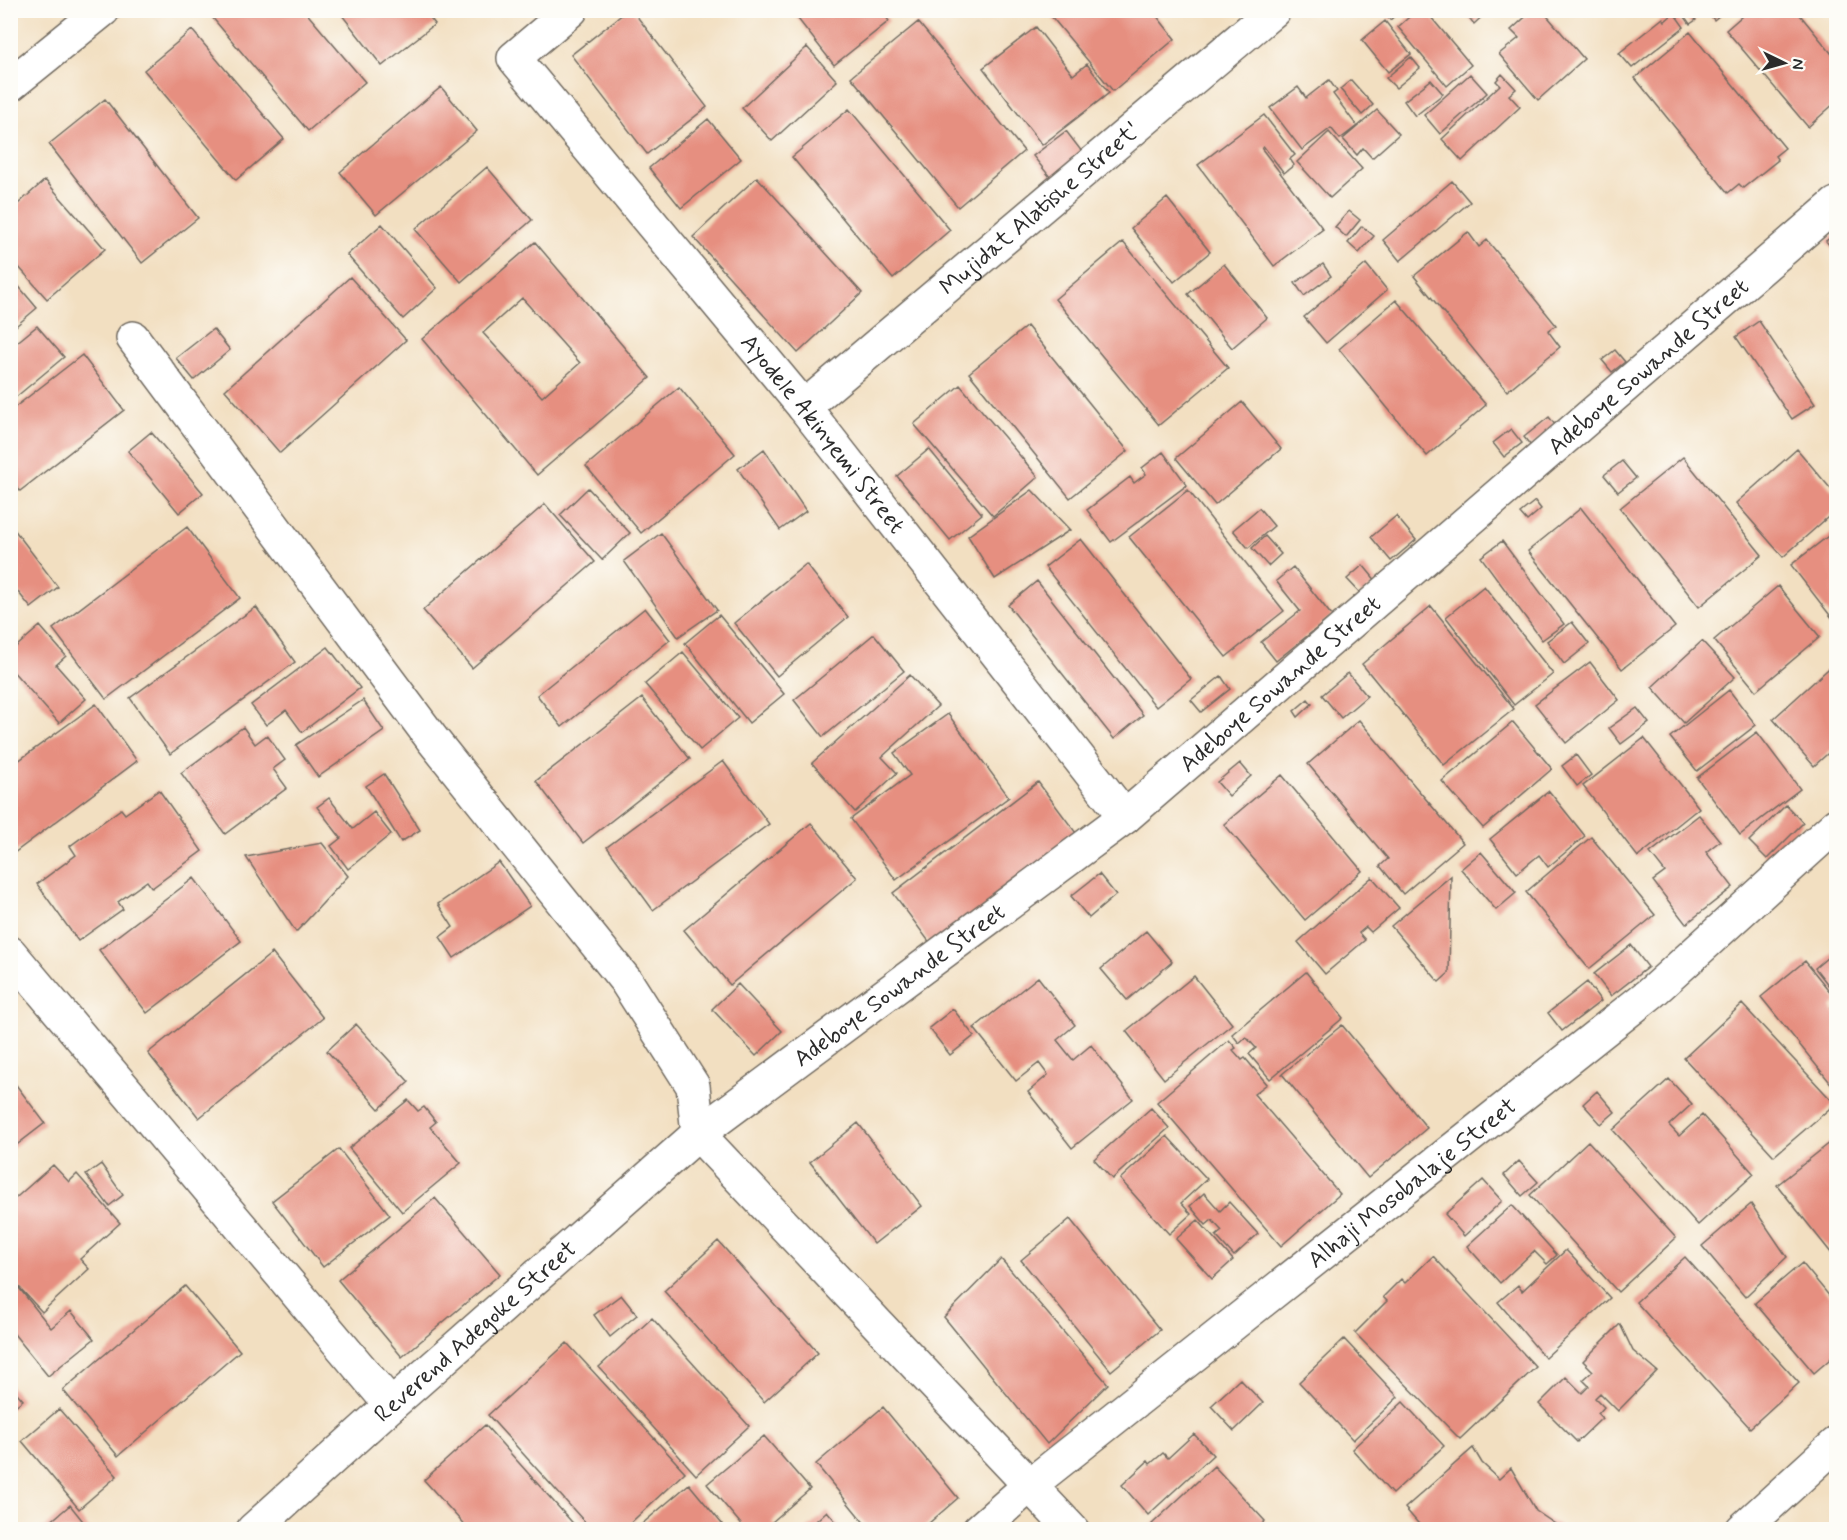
<svg xmlns="http://www.w3.org/2000/svg" width="1847" height="1540" font-family="Mynerve,sans-serif">
	<style>
		.building { fill: #e68f80; fill-rule: evenodd }
		.lines { fill: none; stroke-linecap: round; stroke-linejoin: round }
		.minor-casing { stroke: #716a60; stroke-width: 36 }
		.minor { stroke: #fff; stroke-width: 33 }
		.labels { text-anchor: middle; stroke-width: 5; stroke-linejoin: round; paint-order: stroke }
		.street-label { font-size: 24px; fill: #2b2b2b; stroke: #fdfcf7 }
	</style>
	<rect width="100%" height="100%" fill="#fdfcf7"/>
	<filter id="ink" filterUnits="userSpaceOnUse"><feTurbulence type="fractalNoise" baseFrequency=".0167" numOctaves="2"/><feDisplacementMap in="SourceGraphic" scale="12" xChannelSelector="R" yChannelSelector="G"/><feConvolveMatrix kernelMatrix="1 2 1 2 8 2 1 2 1" color-interpolation-filters="sRGB"/></filter>
	<filter id="wash" filterUnits="userSpaceOnUse"><feTurbulence type="fractalNoise" baseFrequency=".008" numOctaves="4" result="noise"/><feDisplacementMap in="SourceGraphic" scale="24" xChannelSelector="R" yChannelSelector="G"/><feGaussianBlur stdDeviation="1.35" result="paint"/><feColorMatrix in="noise" values="0 0 0 0 0 0 0 0 0 0 0 0 0 0 0 0 0 1.4 0 .05"/><feComposite in="paint" operator="in"/></filter>
	<g filter="url(#wash)">
		<rect width="100%" height="100%" fill="#f2dfc1"/>
		<g id="blocks">
			<!-- building -->
			<path class="building" d="M206 10H304L365 82 308 131Z
				M338 10H424L435 24 382 66Z
				M628 10H632L707 107 647 154 571 55Z
				M791 10H881L889 21 834 65Z
				M1046 10H1152L1175 39 1113 91Z
				M1383 10H1401L1390 20Z
				M1417 10H1425L1471 65 1447 86 1398 27Z
				M1463 10H1489L1474 24Z
				M1533 10H1542L1584 59 1538 100 1499 54 1519 38 1511 30Z
				M1680 10H1690L1696 20 1690 24Z
				M1706 10H1726L1714 20Z
				M1749 10H1796L1836 59V102L1808 127 1726 30Z
				M1674 13 1684 27 1632 68 1619 53 1663 18 1665 21Z
				M1385 21 1411 54 1388 72 1362 40Z
				M918 22 1024 151 958 207 851 77Z
				M1036 27 1073 75 1087 64 1109 93 1042 145 983 68Z
				M192 30 284 139 236 180 144 70Z
				M1690 32 1785 148 1775 156 1778 160 1743 188 1739 184 1728 193 1635 78Z
				M807 47 837 81 772 141 742 108Z
				M1411 57 1420 68 1396 88 1386 78Z
				M1470 74 1487 93 1440 134 1424 115Z
				M1502 74 1516 89 1509 95 1520 107 1462 161 1442 139 1500 85 1496 81Z
				M1329 80 1337 91 1333 94 1357 126 1340 139 1331 128 1302 150 1270 108 1298 87 1306 98Z
				M1351 80 1373 105 1362 115 1340 89Z
				M1431 80 1443 94 1415 116 1404 101Z
				M441 87 477 131 376 215 340 172Z
				M105 99 198 218 142 263 49 144Z
				M849 109 950 230 893 279 792 157Z
				M1377 110 1399 134 1372 158 1363 148 1357 155 1343 139Z
				M1264 115 1295 155 1290 159 1294 165 1284 173 1264 147 1262 149 1323 229 1274 266 1198 165Z
				M708 119 741 159 681 208 649 168Z
				M1066 131 1086 157 1054 182 1033 156Z
				M1329 132 1362 169 1330 198 1297 162Z
				M487 167 532 220 461 282 415 229Z
				M757 177 862 293 798 353 693 237Z
				M45 180 105 249 47 299 10 257V211Z
				M1452 181 1470 202 1400 261 1383 240Z
				M1167 198 1210 252 1174 282 1131 228Z
				M1349 211 1360 220 1346 237 1335 227Z
				M382 224 437 288 403 319 347 255Z
				M1362 226 1374 236 1359 253 1348 243Z
				M1468 232 1479 247 1487 240 1556 325 1548 331 1560 347 1507 391 1414 276Z
				M1836 233V254L1826 241Z
				M535 242 650 378 537 475 422 339ZM522 298 580 363 542 397 483 333Z
				M1123 242 1228 368 1159 425 1055 299Z
				M1224 264 1267 318 1232 348 1188 294Z
				M1323 264 1331 276 1304 296 1295 283Z
				M1366 264 1387 290 1326 343 1304 317Z
				M10 276 37 308 10 331Z
				M350 277 406 340 280 453 225 390Z
				M1396 300 1486 405 1427 456 1339 349Z
				M1759 321 1815 404 1792 419 1736 337Z
				M37 326 64 357 10 402V348Z
				M1027 326 1128 451 1070 498 969 373Z
				M213 329 230 350 194 380 176 358Z
				M1615 350 1625 362 1612 372 1602 360Z
				M82 355 124 410 20 491 10 479V411Z
				M960 385 1038 477 993 516 914 424Z
				M679 387 735 454 641 533 586 466Z
				M1242 402 1281 449 1215 505 1176 458Z
				M1549 417 1556 426 1531 446 1524 437Z
				M1511 429 1522 443 1504 457 1493 443Z
				M151 432 203 493 179 513 128 451Z
				M764 449 806 511 780 530 738 469Z
				M929 449 982 514 950 540 897 476Z
				M1797 449 1836 495V510L1783 557 1736 503Z
				M1163 452 1187 485 1111 542 1087 510 1130 477 1134 483 1146 474 1142 468Z
				M1683 457 1762 555 1699 607 1620 508Z
				M1622 461 1636 478 1618 492 1604 475Z
				M588 488 630 533 602 560 560 515Z
				M1032 490 1070 530 995 579 968 536Z
				M1188 490 1284 611 1226 657 1129 537Z
				M1535 501 1541 509 1527 521 1520 513Z
				M545 504 595 562 472 668 423 610Z
				M1259 508 1274 526 1248 548 1233 530Z
				M1581 508 1675 627 1622 669 1528 551Z
				M1396 516 1416 540 1391 561 1371 537Z
				M10 524 58 587 31 608 10 582Z
				M187 527 240 598 106 699 53 629Z
				M1836 530V623L1791 565Z
				M661 533 717 610 678 637 624 561Z
				M1265 536 1281 554 1268 566 1252 548Z
				M1081 539 1191 679 1156 707 1045 567Z
				M1502 541 1564 624 1542 640 1481 557Z
				M806 564 848 617 777 676 734 623Z
				M1363 565 1377 582 1362 595 1347 579Z
				M1293 567 1332 616 1276 661 1261 642 1300 611 1276 581Z
				M1037 581 1143 715 1114 739 1008 605Z
				M1484 586 1553 674 1514 705 1446 617Z
				M1778 586 1820 637 1756 691 1714 640Z
				M1431 606 1514 709 1444 765 1362 664Z
				M256 607 295 662 170 754 130 698Z
				M645 608 670 640 562 727 537 695Z
				M719 615 784 694 749 723 685 643Z
				M1572 622 1589 644 1564 664 1547 641Z
				M40 626 66 656 56 665 86 699 59 723 10 668V652Z
				M874 634 904 671 823 737 794 700Z
				M1702 641 1735 677 1684 723 1652 687Z
				M328 647 360 688 302 732 286 710 266 725 251 705Z
				M683 652 738 718 700 750 645 684Z
				M1590 662 1619 700 1566 743 1535 704Z
				M1836 662V746L1814 766 1773 719Z
				M1348 673 1367 696 1341 718 1322 695Z
				M910 675 938 706 882 757 897 773 855 812 812 763Z
				M1221 676 1230 689 1201 712 1191 700Z
				M1729 690 1756 725 1697 771 1670 737Z
				M642 698 690 759 583 843 536 781Z
				M1308 699 1312 704 1298 717 1294 711Z
				M363 700 384 731 318 777 296 745Z
				M96 704 137 761 10 856V767Z
				M1637 708 1649 723 1621 744 1609 728Z
				M948 714 1009 797 896 880 851 819 910 775 894 753Z
				M1359 720 1463 843 1403 894 1380 866 1388 859 1308 764Z
				M1513 722 1552 769 1483 828 1442 781Z
				M243 727 255 744 267 735 285 760 273 769 287 788 225 834 181 773Z
				M1757 732 1800 789 1740 835 1697 778Z
				M1644 738 1699 808 1638 857 1583 786Z
				M1576 755 1591 775 1577 786 1562 766Z
				M723 761 769 824 653 910 607 847Z
				M1240 763 1251 776 1229 796 1217 782Z
				M384 774 420 830 401 842 366 786Z
				M1282 775 1362 871 1305 920 1224 824Z
				M1038 782 1079 837 933 947 893 893Z
				M159 790 202 851 152 888 147 881 118 902 123 909 78 941 37 884 76 855 70 846 121 809 125 814Z
				M1549 791 1585 836 1548 867 1539 855 1517 873 1490 839Z
				M329 798 353 829 374 812 391 834 348 869 331 846 341 838 317 807Z
				M1786 805 1803 823 1767 859 1749 841Z
				M1699 815 1720 841 1706 852 1733 887 1686 924 1653 881 1665 872 1650 853Z
				M811 823 857 878 730 985 684 930Z
				M1591 837 1655 915 1589 969 1526 892Z
				M322 843 348 876 296 932 246 857Z
				M1481 852 1516 893 1496 910 1461 869Z
				M499 862 530 906 454 958 440 937 453 927 438 904Z
				M1099 874 1116 895 1089 918 1071 896Z
				M1451 876 1449 973 1439 982 1391 926Z
				M1372 877 1399 908 1371 932 1366 927 1359 933 1365 940 1325 974 1298 942Z
				M194 878 241 941 147 1013 99 950Z
				M1146 931 1172 962 1127 1000 1101 969Z
				M1631 945 1648 967 1611 996 1594 974Z
				M1834 952 1836 956V995L1815 968Z
				M272 953 323 1018 199 1118 148 1053Z
				M1805 961 1836 999V1003L1831 1008 1836 1015V1084L1833 1086 1761 997Z
				M1306 972 1343 1018 1270 1079 1249 1054 1256 1048 1246 1037 1239 1043 1232 1034Z
				M1194 976 1232 1024 1164 1079 1126 1031Z
				M1038 977 1075 1025 1057 1040 1073 1060 1091 1045 1133 1099 1072 1148 1028 1092 1048 1075 1039 1063 1016 1081 974 1028Z
				M1587 982 1601 1001 1562 1031 1548 1013Z
				M738 984 782 1031 756 1056 712 1009Z
				M1742 1004 1835 1104 1774 1156 1684 1058Z
				M953 1009 974 1036 950 1055 929 1028Z
				M356 1024 409 1082 379 1109 327 1051Z
				M1342 1025 1427 1128 1368 1178 1282 1074Z
				M1229 1040 1236 1048 1233 1050 1242 1060 1245 1058 1267 1084 1254 1094 1340 1194 1281 1246 1157 1102Z
				M10 1077 45 1123 10 1150Z
				M1669 1079 1692 1104 1669 1125 1679 1136 1702 1115 1754 1174 1698 1225 1613 1130Z
				M1597 1091 1615 1112 1601 1124 1583 1104Z
				M408 1100 418 1111 424 1107 436 1122 430 1127 461 1163 402 1212 349 1148Z
				M1151 1108 1169 1128 1112 1179 1094 1159Z
				M858 1123 922 1206 874 1244 810 1162Z
				M1167 1136 1207 1179 1181 1203 1191 1214 1169 1234 1120 1179Z
				M1836 1138V1259L1777 1185Z
				M1588 1141 1676 1238 1618 1292 1530 1195Z
				M339 1149 390 1215 323 1267 272 1201Z
				M1519 1161 1538 1182 1522 1196 1504 1175Z
				M101 1164 123 1195 109 1206 86 1175Z
				M53 1165 69 1182 77 1174 120 1223 80 1259 89 1269 42 1312 10 1277V1203Z
				M1483 1180 1502 1201 1464 1236 1445 1214Z
				M1204 1193 1220 1211 1229 1202 1258 1234 1234 1256 1216 1236 1222 1231 1212 1220 1206 1225 1190 1206Z
				M435 1198 500 1274 402 1357 338 1280Z
				M1751 1204 1787 1257 1745 1297 1702 1246Z
				M1512 1205 1557 1255 1547 1264 1534 1251 1500 1283 1467 1246Z
				M1070 1219 1160 1330 1111 1371 1021 1260Z
				M1198 1220 1233 1260 1212 1279 1176 1239Z
				M718 1241 818 1353 764 1402 664 1291Z
				M1566 1250 1610 1298 1545 1358 1498 1302 1518 1285 1522 1291Z
				M1433 1256 1536 1367 1460 1439 1355 1333 1387 1301 1383 1297 1401 1279 1405 1283Z
				M1685 1257 1799 1383 1750 1428 1636 1302Z
				M1001 1259 1108 1384 1047 1444 944 1317Z
				M1802 1263 1836 1304V1354L1814 1373 1755 1303Z
				M185 1286 240 1351 118 1456 63 1390Z
				M19 1288 51 1328 71 1311 94 1339 48 1376 10 1329V1295Z
				M621 1295 637 1315 610 1337 594 1315Z
				M652 1318 749 1426 696 1475 599 1367Z
				M1620 1324 1633 1351 1657 1371 1618 1411 1600 1393 1595 1398 1604 1407 1598 1414 1602 1418 1577 1442 1539 1404 1566 1377 1582 1393 1589 1386 1583 1380 1593 1371 1583 1361Z
				M1344 1339 1398 1397 1353 1440 1299 1382Z
				M567 1343 685 1472 623 1530H592L488 1415Z
				M1240 1379 1263 1403 1234 1431 1211 1406Z
				M10 1385 23 1400 10 1410Z
				M1403 1402 1444 1446 1392 1494 1352 1449Z
				M883 1407 958 1498 921 1530H870L816 1464Z
				M59 1409 117 1476 79 1509 22 1441Z
				M485 1425 579 1530H469L424 1480Z
				M1194 1434 1213 1455 1148 1515 1122 1485 1148 1461 1150 1464 1163 1453 1168 1458Z
				M764 1436 810 1489 772 1522 778 1530H746L707 1484Z
				M1473 1448 1482 1463 1499 1479 1511 1468 1536 1511 1564 1530H1424L1405 1508Z
				M1214 1466 1265 1521 1261 1525 1265 1530H1157L1152 1524Z
				M689 1484 727 1530H635Z
				M70 1505 90 1530H41Z
				M827 1511 843 1530H806Z"/>
		</g>
	</g>
	<g filter="url(#ink)">
		<use href="#blocks" fill-opacity="0" stroke="#716a60" stroke-width="1.5"/>
		<g class="lines">
			<defs>
				<g id="minor">
					<path id="s1" d="M571 10 514 58 804 407 1125 817"/>
					<path d="M10 85 103 10"/>
					<path d="M133 338 432 739 626 981 693 1086 698 1134 1072 1530"/>
					<path id="s2" d="M804 407 1274 10"/>
					<path d="M10 953 391 1405"/>
					<path id="s3" d="M253 1530 391 1405 698 1134 1125 817 1836 204"/>
					<path id="s4" d="M979 1530 1030 1485 1652 992 1836 825"/>
					<path d="M1742 1530 1836 1444"/>
				</g>
			</defs>
			<!-- minor casing -->
			<use href="#minor" class="minor-casing"/>
			<!-- minor -->
			<use href="#minor" class="minor"/>
		</g>
	</g>
	<g class="labels">
		<!-- street labels -->
		<g class="street-label">
			<text dy="8" stroke="none"><textPath href="#s2" startOffset="308">Mujidat Alatishe Street'</textPath></text>
			<text dy="8" stroke="none"><textPath href="#s3" startOffset="1818">Adeboye Sowande Street</textPath></text>
			<text dy="8" stroke="none"><textPath href="#s1" startOffset="561">Ayodele Akinyemi Street</textPath></text>
			<text dy="8" stroke="none"><textPath href="#s3" startOffset="1332">Adeboye Sowande Street</textPath></text>
			<text dy="8" stroke="none"><textPath href="#s3" startOffset="846">Adeboye Sowande Street</textPath></text>
			<text dy="8" stroke="none"><textPath href="#s4" startOffset="555">Alhaji Mosobalaje Street</textPath></text>
			<text dy="8" stroke="none"><textPath href="#s3" startOffset="298">Reverend Adegoke Street</textPath></text>
		</g>
	</g>
	<!-- margin -->
	<rect width="1847" height="1540" fill="none" stroke="#fdfcf7" stroke-width="36"/>
	<!-- north arrow -->
	<g transform="translate(1784 63) rotate(95)" stroke="#fdfcf7" stroke-width="4.5" paint-order="stroke">
	<path d="M0-4.5L10 22L0 15L-10 22Z" fill="#2b2b2b"/>
	<text y="-9" font-size="16" font-weight="bold" text-anchor="middle" fill="#2b2b2b">N</text>
	</g>
</svg>
